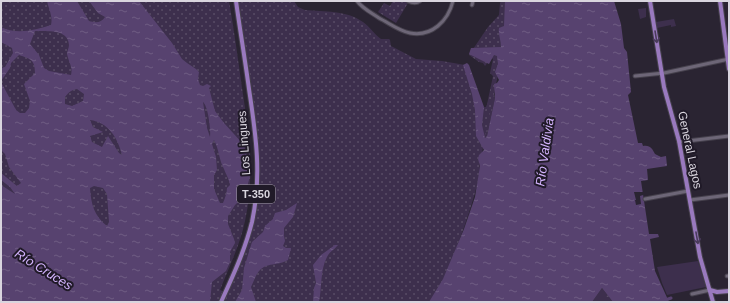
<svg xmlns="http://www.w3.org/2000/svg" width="730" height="303" font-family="Helvetica,sans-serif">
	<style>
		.grass { fill: #3d2f4d }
		.forest { fill: url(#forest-firs) }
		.wetland { fill: url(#wetland-marsh) }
		.park { fill: url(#park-dots) }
		.water { fill: url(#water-ripples); fill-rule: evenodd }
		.pier { fill: #2a2432 }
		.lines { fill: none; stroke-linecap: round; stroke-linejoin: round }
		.canal { stroke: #57426f; stroke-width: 3 }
		.minor-casing { stroke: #46414d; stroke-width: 5 }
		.major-casing { stroke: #46414d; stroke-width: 6 }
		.minor { stroke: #6d6677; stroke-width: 3 }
		.major { stroke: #9979be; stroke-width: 4 }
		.oneway { stroke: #4a3b5c }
		.labels { text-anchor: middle; stroke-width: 4; stroke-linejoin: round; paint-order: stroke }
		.shield { fill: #201a28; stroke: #a29da7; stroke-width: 1 }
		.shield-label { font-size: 11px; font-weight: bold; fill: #d9d5de }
		.street-label { font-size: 12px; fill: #d9d5de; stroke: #201a28 }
		.water-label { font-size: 13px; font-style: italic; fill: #d2b2fb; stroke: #201a28 }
	</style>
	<defs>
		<pattern id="forest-firs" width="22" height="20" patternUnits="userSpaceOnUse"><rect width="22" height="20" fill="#3d2f4d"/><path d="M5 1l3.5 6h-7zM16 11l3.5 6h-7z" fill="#584c66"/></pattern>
		<pattern id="wetland-marsh" width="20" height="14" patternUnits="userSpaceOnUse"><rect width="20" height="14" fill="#3d2f4d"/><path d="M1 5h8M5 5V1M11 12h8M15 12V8" fill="none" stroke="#584c66"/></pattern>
		<pattern id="park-dots" width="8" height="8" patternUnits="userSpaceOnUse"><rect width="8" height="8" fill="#3d2f4d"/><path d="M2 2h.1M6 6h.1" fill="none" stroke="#584c66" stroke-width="1.8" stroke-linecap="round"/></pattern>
		<pattern id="water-ripples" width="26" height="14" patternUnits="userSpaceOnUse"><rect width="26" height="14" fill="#57426f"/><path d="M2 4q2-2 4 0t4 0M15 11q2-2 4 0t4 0" fill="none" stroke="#6f5c83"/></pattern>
	</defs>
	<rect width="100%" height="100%" fill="#2a2432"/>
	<!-- grass -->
	<path class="grass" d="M646 8V17L640 19 638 9Z
		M674 19 676 26 671 27V25L657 28 656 22Z
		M698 261 706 287 667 295 662 283 657 267Z"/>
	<!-- forest -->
	<path class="forest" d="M602 288 613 302H592Z"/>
	<!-- wetland -->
	<path class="wetland" d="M493 91 495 98 487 136 485 138 482 125 484 107H486Z"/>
	<!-- park -->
	<path class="park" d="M1 1H229C234 30 238 59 242 88 249 133 255 176 245 221 240 245 229 267 220 290L227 293 252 222 258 161 235 1H294L298 7 305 10C324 12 346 10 363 22 370 27 374 34 381 39H389L390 40 391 46 416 59 442 61 465 65 484 110 486 109 493 76 490 73 493 59 491 58 485 66 483 63 479 62 469 55 488 27 499 15 500 3 501 1H506L505 42 485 136 482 153 479 162C485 178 450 268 440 286 438 291 434 297 431 302H164L1 188Z
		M393 1H404L408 3 396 23 378 12 384 3 390 6Z"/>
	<!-- water -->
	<path class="water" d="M47 1H77L89 21C96 23 101 23 105 17L98 13 89 1H139L172 43 182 59 187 63 196 69 199 72 198 79 200 85 203 86 207 84 211 86 209 88 215 111 224 123 243 144 247 154 250 176 245 195 235 205 228 216V224L234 239 235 243 230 252V262L226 271 212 282 210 302H1V185L15 194 10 187 1 180V173L17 186 21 183 9 167 5 154 1 150V82L16 110 20 113H25L29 108 30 101 24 84 35 73C35 59 30 59 19 55L11 63 10 68 1 81V68L5 67 13 53 12 48 1 42V27C16 35 36 30 51 25 53 16 49 10 47 1ZM35 31C46 32 68 28 69 45 69 48 67 51 67 54 69 63 73 67 71 75L49 71 44 68 39 55 30 44ZM77 89 84 94 83 101 72 106 65 104V97C69 92 71 90 77 89ZM203 102C208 106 211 129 210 137L207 128ZM90 120C108 122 118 138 122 155L119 153 108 136 102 147 92 142 90 136 103 132 93 127ZM214 140C219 149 219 160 224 169 226 175 229 178 230 185L227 188C227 193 225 198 223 203H220L214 189V175L217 170 216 157 212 144ZM94 186 103 188 107 194 109 222 107 226C94 216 91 204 90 188Z
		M505 1H614L621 24 624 48 627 52 631 92 628 95 638 143H642L643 146C651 145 652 149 655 154L661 157 666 156 667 166 647 169 648 180 641 181 649 234H658L659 237 650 239 655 271 669 302H613L602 288 592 302H429L443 279 464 229 475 197 480 166 478 159 479 155 484 150 476 136 475 110 472 94 463 65 467 63 469 65 484 107 482 125 485 138 487 136 495 98 494 84 497 83 499 80 495 72 498 64 497 56 494 55 489 64 469 54 471 48 501 47C501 40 498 34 499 28L504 26Z
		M297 203 293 217 284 228V236L285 241 283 246 286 248H291L288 260C280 265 268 263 261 269 256 273 254 281 251 287L256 302H235L242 290 244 268 252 242 263 232 265 226 273 219 275 213 286 210Z
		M335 245H338C335 249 329 252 327 257 320 270 322 288 319 302H313L314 288 316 283 313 265 321 255Z"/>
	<!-- pier -->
	<path class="pier" d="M634 192H643V195L640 196 641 204 636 205 635 200H636Z"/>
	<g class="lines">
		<!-- canal -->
		<path class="canal" d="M660 302 671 298"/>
		<defs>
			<path id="minor" d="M357 1C363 9 372 13 379 18 389 23 399 31 410 33 432 37 448 21 453 1
				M408 1C412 3 416 4 420 1
				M472 5 473 1
				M635 76 664 73 729 59
				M679 142 729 136
				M645 199 688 191
				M690 200 729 195
				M727 276H729
				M692 294 710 290"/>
			<path id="major" d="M650 1 664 87 679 141 700 257 713 302
				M720 1 729 69
				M710 290 717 292 729 291
				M221 302C233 276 245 250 252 222 262 176 256 135 249 89 245 59 240 30 236 1"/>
		</defs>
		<!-- minor casing -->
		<use href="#minor" class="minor-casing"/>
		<!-- major casing -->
		<use href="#major" class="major-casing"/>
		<!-- minor -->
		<use href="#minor" class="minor"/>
		<!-- major -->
		<use href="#major" class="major"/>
	</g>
	<!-- one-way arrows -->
	<defs><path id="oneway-shaft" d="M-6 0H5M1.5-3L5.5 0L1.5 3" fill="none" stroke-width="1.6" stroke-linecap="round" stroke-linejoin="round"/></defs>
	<g class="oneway">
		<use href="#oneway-shaft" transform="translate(656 37) rotate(81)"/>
		<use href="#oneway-shaft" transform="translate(697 238) rotate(80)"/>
	</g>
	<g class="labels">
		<!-- shield labels -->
		<rect class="shield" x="237" y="185" width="38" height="18" rx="3"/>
		<g class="shield-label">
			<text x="256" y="198">T-350</text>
		</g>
		<!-- street labels -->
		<g class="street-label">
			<text transform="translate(244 143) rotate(-94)" y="4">Los Lingues</text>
			<text transform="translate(690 150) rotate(78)" y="4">General Lagos</text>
		</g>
		<!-- water labels -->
		<g class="water-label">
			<text transform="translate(544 152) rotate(-82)" y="5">Río Valdivia</text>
			<text transform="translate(44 269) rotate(32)" y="5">Río Cruces</text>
		</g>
	</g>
	<!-- border -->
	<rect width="730" height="303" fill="none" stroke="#d9d5de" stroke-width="4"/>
</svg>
